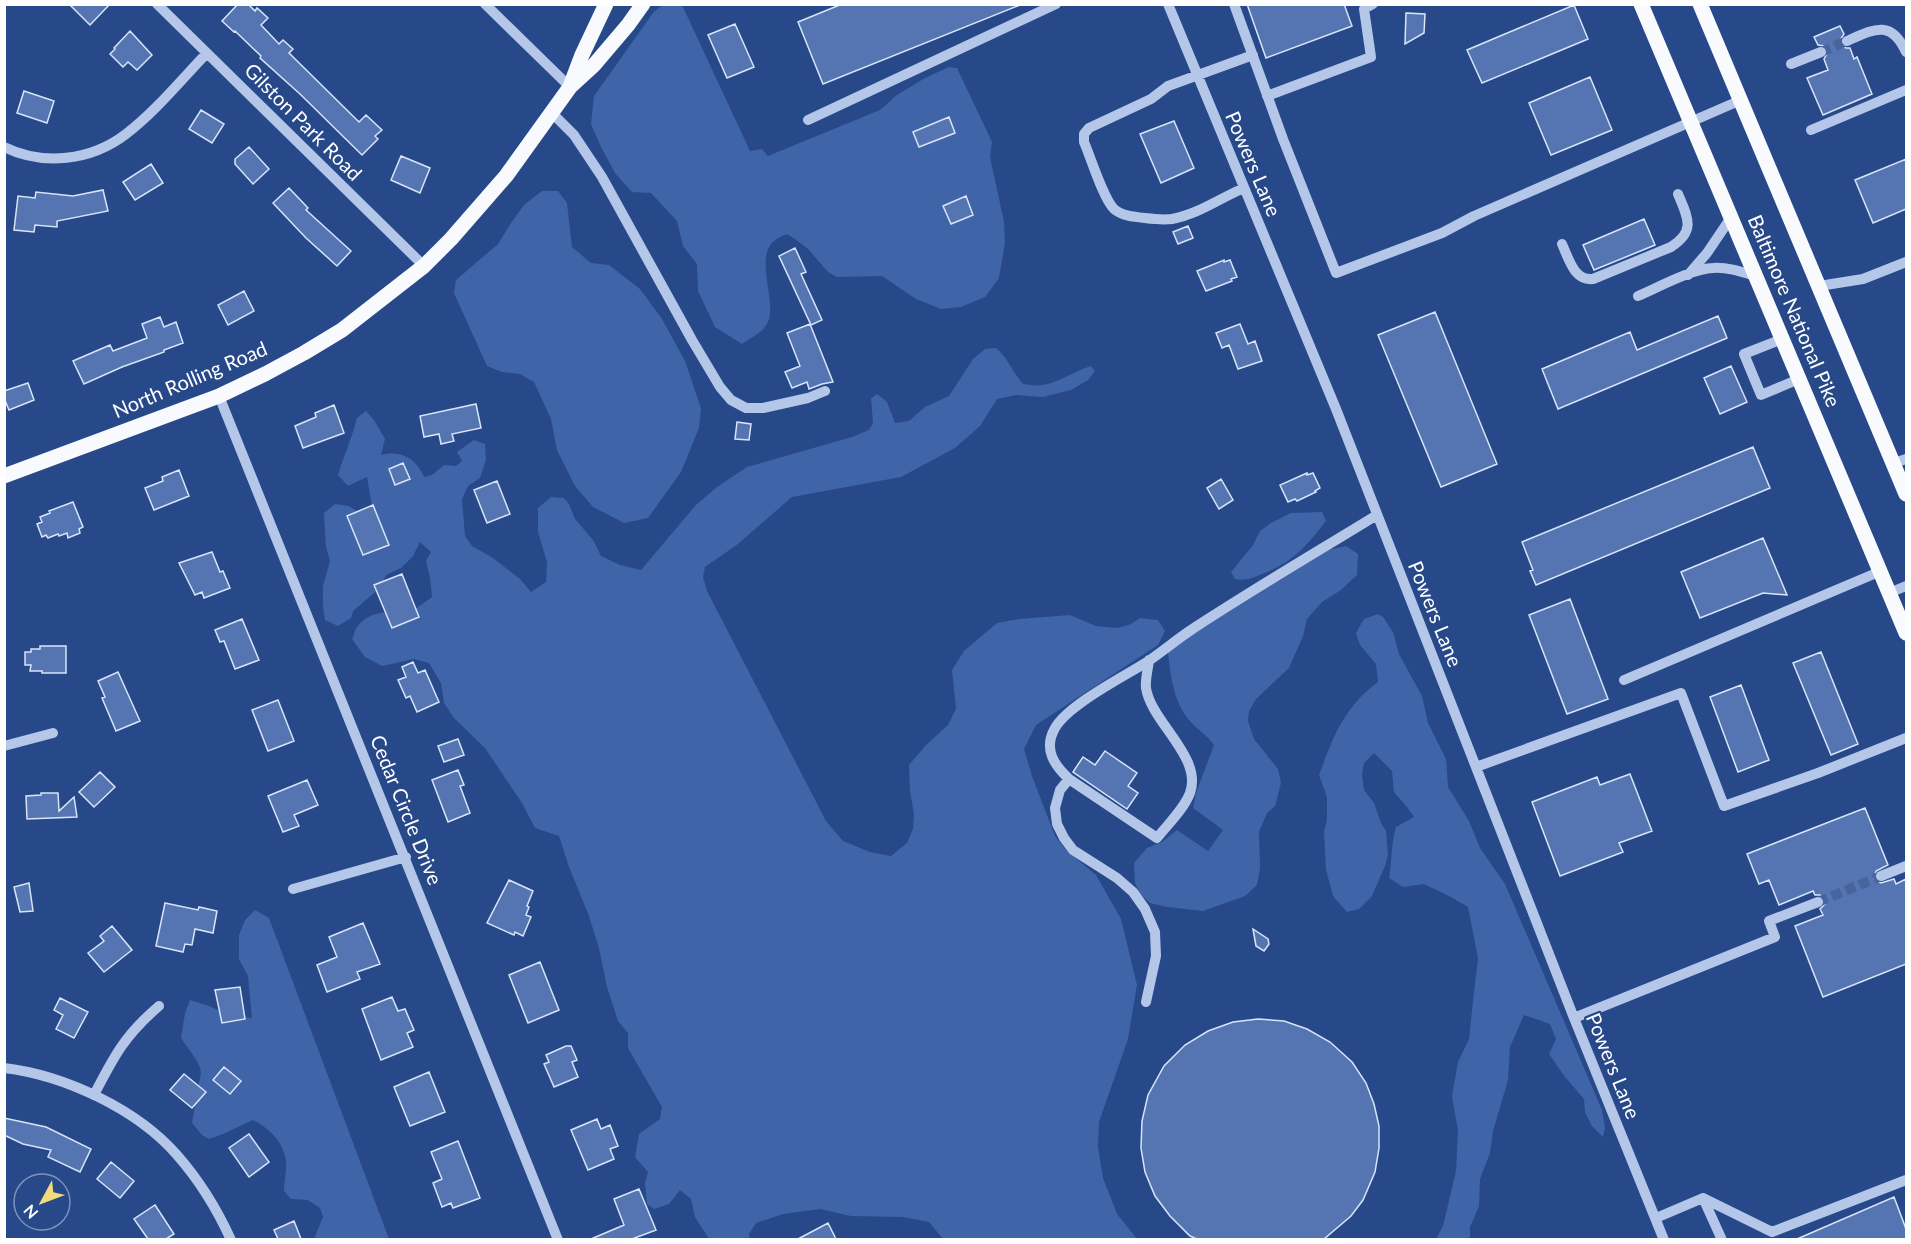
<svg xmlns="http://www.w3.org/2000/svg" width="1911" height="1244" font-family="Lato,sans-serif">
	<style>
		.green { fill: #3f64a8 }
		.building { fill: #5475b2; stroke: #d9e4f7; stroke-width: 1.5 }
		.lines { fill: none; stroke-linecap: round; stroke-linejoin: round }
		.minor-tunnel { stroke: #47649c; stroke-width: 10; stroke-dasharray: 10 5; stroke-linecap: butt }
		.minor { stroke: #b5c7e9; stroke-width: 10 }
		.major { stroke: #f8fafe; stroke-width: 15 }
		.labels { text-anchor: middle; stroke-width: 4.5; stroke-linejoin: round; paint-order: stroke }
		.street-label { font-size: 20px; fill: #fff; stroke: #27498a }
	</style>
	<rect width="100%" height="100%" fill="#27498a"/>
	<!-- green -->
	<path class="green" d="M662 5H682L750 151 762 149 768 156 880 110 897 95 925 78 949 67 957 68 992 142 990 157 1004 222 1005 243 999 278 985 297 961 307 941 309 916 299 882 276 837 277 828 272 808 249 795 239 787 234C783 236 777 238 774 241 755 257 775 297 769 319 766 331 751 338 742 344L715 327 698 291 697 264 683 246 677 221 651 193 632 192 615 173 601 147 591 124 594 96 653 13Z
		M542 191H558L567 203 572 247 591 263 609 265 640 289 662 319 685 361 701 408 699 428 681 472 648 518 624 523 593 507 575 486 557 450 551 419 534 382 520 374 502 372 487 366 454 293 456 280 498 244 511 223 524 205Z
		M996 348C1008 358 1013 373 1023 384 1030 385 1037 386 1043 385 1060 382 1074 371 1091 366L1095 371 1088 380 1071 390 1043 397 1016 395 997 399 980 426 955 448 901 477 792 497 738 544 705 567 703 577 707 591 826 821 843 841 870 852 891 856 907 843 913 829 914 815 910 790 909 765 926 745 948 725 956 709 952 670 964 651 997 623 1019 619 1070 615 1096 626 1118 628 1131 624 1140 618 1158 620 1165 631 1158 645 1036 725 1024 749 1032 776 1055 836 1066 850 1096 875 1121 919 1137 985 1128 1039 1099 1122 1098 1147 1103 1178 1117 1214 1137 1239H943L929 1222 903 1217 851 1216 820 1209 783 1214 756 1223 749 1234 750 1239H709L695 1217 691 1199 680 1190 669 1204 654 1209 647 1204 645 1183 648 1172 635 1157 639 1134 660 1119 662 1107 628 1048V1033L618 1021 607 987 599 948 589 916 569 867 559 836 535 828 522 803 485 748 454 718 444 703 441 683 429 663 414 659 382 666 365 657 352 639C354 635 355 629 358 626 368 611 392 610 408 614L432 597 430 578 426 561 431 552 420 542 413 556 401 568 386 575 380 588 353 611 351 618 338 626 325 620 323 606V586L330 561 326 547 324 513 335 504 349 506 375 523 367 477 348 486 338 475C344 455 352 438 357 418L366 411 374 420 385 439 381 455C401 450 416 458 424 477L432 475 444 465 456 466 462 461 457 452 474 440 485 444 486 460 480 478 468 486 462 499 465 536 472 546 493 558 520 579 531 592 546 582 547 562 538 532V508L551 497 564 498 569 504 575 519 593 540 601 556 620 565 641 570 696 505 717 487 747 467 852 437 869 430 873 423 871 398 877 394 887 402 895 423 909 421 925 407 949 396 973 359 985 349Z
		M1322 512 1326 521C1306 547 1293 562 1262 574 1252 578 1246 581 1235 579L1231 572 1253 545 1260 531 1271 523 1291 513Z
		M1346 546 1358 554 1357 575 1341 590 1322 602 1307 619 1303 636 1289 668 1256 699 1249 711 1248 721 1254 739 1278 769 1281 783 1275 806 1267 813 1259 832 1260 868 1257 885 1245 896 1203 911 1167 907 1150 903 1141 895 1135 883 1134 863 1147 848 1162 842 1177 830 1208 851 1223 830 1193 808 1196 793 1214 745C1207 735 1198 730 1190 721 1174 704 1170 674 1168 652L1180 642 1328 550Z
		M1378 614 1383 617 1393 632 1399 654 1422 696 1428 723 1446 759 1448 787 1469 821 1480 848 1505 884 1602 1110 1605 1128 1603 1137 1592 1126 1585 1112 1584 1099 1565 1077 1549 1054 1556 1039 1550 1024 1524 1015 1510 1047 1508 1080 1493 1131 1490 1153 1480 1179 1479 1206 1470 1227V1239H1436L1443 1226 1456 1171 1458 1131 1452 1096 1458 1062 1469 1039 1474 992 1478 958 1468 907 1449 896 1424 884 1403 887 1389 878C1392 861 1391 844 1396 827L1414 817 1407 807 1394 792 1392 771 1374 753 1364 763 1362 774 1364 790 1374 803 1381 823 1386 831 1388 855 1385 866 1372 896 1359 909 1347 912 1333 896 1326 870 1324 831 1327 820V797L1319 775C1333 737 1344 707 1378 682L1376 664 1360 645 1356 633 1364 619Z
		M255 910 269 918 389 1239H314L323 1217 320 1208 308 1200 291 1199 284 1191C284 1180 288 1166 285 1156 281 1139 267 1127 253 1120L223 1134 209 1139 202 1135 192 1123 201 1072C200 1061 187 1048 181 1038L185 1013 190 1000 209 1006 232 1016 252 1018 248 976 239 959V935L245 920Z"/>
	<!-- building -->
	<path class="building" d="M69 4H110L90 25Z
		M238 4H248L255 11 257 8 268 18 261 25 279 44 283 40 293 49 289 53 359 122 366 115 382 130 375 136 378 139 362 155 300 94 260 58 261 56 235 31 234 32 222 21Z
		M842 4H1020V5L823 84 798 22Z
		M1247 4H1344L1352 26 1266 58Z
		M1574 5 1588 39 1482 83 1467 50Z
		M1406 13 1425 14 1424 33 1405 44Z
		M735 24 754 67 727 78 708 35Z
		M1840 26 1844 34 1840 40V45L1846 48H1850L1854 59 1857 57 1872 94 1823 115 1807 78 1828 70 1824 59 1828 52 1825 46 1818 45 1814 37Z
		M130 31 152 55 137 70 128 62 123 67 110 54 115 49 114 48Z
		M1590 77 1612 130 1551 155 1529 103Z
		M24 91 54 101 47 123 17 113Z
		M201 110 224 124 212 143 189 129Z
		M949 117 955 133 919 147 913 132Z
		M1174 121 1194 168 1161 183 1140 134Z
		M249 147 269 169 253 184 235 164V159Z
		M401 156 430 168 420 193 391 180Z
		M1906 159V209L1873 223 1855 180Z
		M151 164 163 183 135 200 123 182Z
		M289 188 308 208 306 210 351 251 337 266 306 238 273 203Z
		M103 190 108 211 57 221V227L35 225 34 232 14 230 18 196 35 198 36 192 73 196Z
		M966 196 973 215 951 224 943 206Z
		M1644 219 1655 245 1594 270 1583 245Z
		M1188 226 1193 238 1178 244 1173 232Z
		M795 248 806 272 801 274 822 320 811 325 779 256Z
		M1224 260V262L1230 260 1237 277 1231 279 1232 281 1206 291 1197 271Z
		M244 291 254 311 228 325 218 305Z
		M1435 312 1497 464 1441 487 1378 335Z
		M1718 316 1727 338 1558 409 1542 369 1630 332 1637 350Z
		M160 317 164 327 176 322 183 343 164 350V352L122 367 84 384 73 361 110 345 113 351 147 338 142 324Z
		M810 324 833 382 822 384 809 389 807 382 792 388 785 372 800 366 787 333Z
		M1240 324 1248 344 1255 341 1262 361 1238 369 1229 345 1222 348 1216 333Z
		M1731 366 1747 402 1720 414 1704 378Z
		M28 383 34 400 9 410 4 398V391Z
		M476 404 481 428 452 434 454 441 441 444 439 434 424 437 420 416Z
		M334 405 344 433 303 448 295 426 316 417 315 413Z
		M737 422 751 424 749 440 735 439Z
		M1753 447 1770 488 1536 585 1530 571 1533 570 1522 542Z
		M403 463 410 479 395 485 389 469Z
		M179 470 189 496 154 510 145 488 163 481 162 477Z
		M1307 473V475L1313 473 1320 488 1315 491 1316 492 1297 501 1295 499 1288 502 1280 485Z
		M1221 479 1233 500 1219 509 1207 488Z
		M497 481 510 514 487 523 474 490Z
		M73 502 83 527 79 529 80 533 68 538 67 533 59 536 58 534 48 538 46 535 42 537 37 524 42 522 40 517 50 513 49 511Z
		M373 505 389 545 363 555 347 516Z
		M1763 538 1787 595 1763 593 1700 618 1681 572Z
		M212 552 220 572 223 571 230 588 204 598 202 592 195 595 179 563Z
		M402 574 419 617 392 628 374 585Z
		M1570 599 1608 699 1567 714 1529 615Z
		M242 619 259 660 235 669 224 641 220 642 215 630Z
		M40 646H66V673H42V671H30L31 665H25V652H31V649H40Z
		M1821 652 1858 744 1831 755 1793 663Z
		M413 662 418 673 425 670 439 702 417 712 410 696 406 698 398 680 406 677 402 667Z
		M118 672 140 721 116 731 102 698 105 697 98 681Z
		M1741 685 1769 760 1738 772 1710 697Z
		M278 700 294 741 268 751 252 710Z
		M458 739 464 755 444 762 438 746Z
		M1105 751 1137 773 1128 786 1138 793 1127 809 1073 772 1083 757 1095 765Z
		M458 770 464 785 460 786 470 813 448 822 432 780Z
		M100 772 115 787 94 807 79 792Z
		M1630 774 1652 831 1619 843 1623 852 1560 876 1532 802 1597 777 1600 785Z
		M307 780 318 805 294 815 299 826 283 832 268 796Z
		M41 793H58L59 811 74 797 77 817 27 819 26 796 41 795Z
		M1865 808 1888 865 1876 871 1874 879 1881 883 1894 879 1896 884 1906 879V964L1823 997 1795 926 1823 915 1820 909 1825 904V899L1820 895H1815L1813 891 1779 905 1769 880 1759 884 1747 854Z
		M509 880 533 891 527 906 529 907 526 915 531 917 523 936 515 932 514 935 487 923Z
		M29 883 33 911 20 912 14 887Z
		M165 903 198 910 199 907 217 911 213 933 195 929 192 945 185 944 183 952 156 946Z
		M363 923 380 964 357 972 360 979 327 992 317 965 337 957 329 937Z
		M112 926 132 950 104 972 88 953 104 941 100 936Z
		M1253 929 1268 939 1269 944 1264 951 1256 946Z
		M540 962 559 1010 528 1023 509 975Z
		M240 987 245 1019 222 1023 215 990Z
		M392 997 398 1011 405 1009 414 1030 407 1033 413 1047 381 1060 362 1009Z
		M60 998 88 1012 74 1038 56 1029 63 1015 54 1010Z
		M1258 1019 1284 1021 1307 1029 1330 1042 1352 1062 1366 1083 1374 1104 1379 1126V1148L1375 1172 1363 1200 1351 1216 1324 1239H1197L1190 1236 1170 1216 1155 1196 1145 1172 1141 1148 1142 1121 1148 1095 1164 1066 1185 1045 1208 1031 1233 1022Z
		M566 1046H571L577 1060 572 1062 578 1077 554 1087 544 1064 549 1062 546 1055Z
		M224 1067 241 1081 230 1094 213 1080Z
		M429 1072 445 1112 410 1126 394 1087Z
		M184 1074 206 1092 192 1108 170 1090Z
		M4 1118 46 1127 91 1149 80 1172 48 1157 51 1150 23 1144 4 1135Z
		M597 1119 601 1129 610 1125 618 1146 610 1149 614 1159 588 1170 571 1130Z
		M249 1134 269 1162 249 1177 229 1148Z
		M458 1141 480 1198 453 1208 451 1203 442 1207 433 1183 442 1179 431 1152Z
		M111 1162 134 1181 120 1198 97 1179Z
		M639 1189 656 1230 632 1239H591L624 1225 614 1199Z
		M1894 1197 1906 1229V1239H1797Z
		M155 1205 174 1234 166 1239H148L134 1219Z
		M294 1221 301 1239H278L274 1230Z
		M828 1223 836 1239H798Z"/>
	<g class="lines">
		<!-- minor-tunnel -->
		<path class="minor-tunnel" d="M1821 52 1847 41
			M1818 902 1881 876"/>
		<!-- minor -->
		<path class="minor" d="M157 4 424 266
			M485 4 570 87
			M1168 4 1336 409 1574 1018 1664 1240
			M1234 4 1283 139 1336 273 1442 233 1474 216 1741 100
			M1847 41C1874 29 1891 19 1906 52
			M1791 64 1821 52
			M1267 96 1371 57 1364 9 1373 4
			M551 112 574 135 602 177 692 340 720 387 731 400 746 408H763L808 398 825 391
			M808 120 1056 4
			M1811 130 1906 90
			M4 147C43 166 91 161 126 134 156 111 181 80 207 53
			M1244 188C1220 198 1199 214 1172 219 1164 220 1153 219 1145 218 1134 217 1122 216 1114 209 1103 198 1091 158 1084 142V134L1089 128 1151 99 1168 86 1253 55
			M1562 244C1569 259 1574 281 1593 279L1671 247C1696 231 1688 218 1678 194
			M1688 275 1707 253 1732 216
			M1819 286 1863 279 1906 262
			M1638 296C1657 288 1694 268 1713 268 1728 267 1742 272 1755 276
			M1782 339 1744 354 1761 395 1799 379
			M219 396 558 1240
			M1894 463 1906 459
			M1889 593 1906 586
			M1149 660C1148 669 1145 680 1146 688 1151 722 1203 757 1190 793 1184 809 1168 824 1157 838L1069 779C1054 765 1043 749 1055 728 1068 705 1123 677 1147 662 1162 652 1176 640 1191 630 1252 590 1315 553 1377 515
			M1624 680 1881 571
			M4 746 53 733
			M1476 767 1681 693 1724 806 1818 773 1906 738
			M1069 779 1060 790 1055 808 1057 824 1064 838 1073 850 1117 878 1133 892 1145 909 1155 932 1156 956 1146 1002
			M1881 876 1906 866
			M293 889 406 857
			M1574 1018 1775 937 1769 921 1818 902
			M4 1068C64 1075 137 1109 177 1155 199 1180 217 1209 231 1240
			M94 1095C114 1056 125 1035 159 1006
			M1703 1198 1722 1240
			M1656 1218 1703 1198 1772 1232 1906 1180"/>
		<!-- major -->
		<path class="major" d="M1641 4 1906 633
			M1700 4 1906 494
			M571 84 582 55 606 4
			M4 476 219 396 265 374 304 353 342 330 424 266 451 239 506 176 570 87 594 65 628 25 643 4"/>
	</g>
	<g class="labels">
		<!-- street labels -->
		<g class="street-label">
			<text transform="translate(303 122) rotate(45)" y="7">Gilston Park Road</text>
			<text transform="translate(1253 164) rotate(67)" y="7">Powers Lane</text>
			<text transform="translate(1794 311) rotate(67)" y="7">Baltimore National Pike</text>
			<text transform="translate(190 380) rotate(-23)" y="7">North Rolling Road</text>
			<text transform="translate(1435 614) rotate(68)" y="7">Powers Lane</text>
			<text transform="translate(406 810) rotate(68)" y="7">Cedar Circle Drive</text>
			<text transform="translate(1613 1066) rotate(68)" y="7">Powers Lane</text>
		</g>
	</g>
	<!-- border -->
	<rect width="1911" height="1244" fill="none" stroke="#ffffff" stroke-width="12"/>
	<!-- north arrow -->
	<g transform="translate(42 1202) rotate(229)"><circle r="28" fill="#27498a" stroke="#7d92b9" stroke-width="1.5"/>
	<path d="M0-4.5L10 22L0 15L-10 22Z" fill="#f1db7a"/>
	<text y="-9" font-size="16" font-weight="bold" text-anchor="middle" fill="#ffffff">N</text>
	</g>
</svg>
